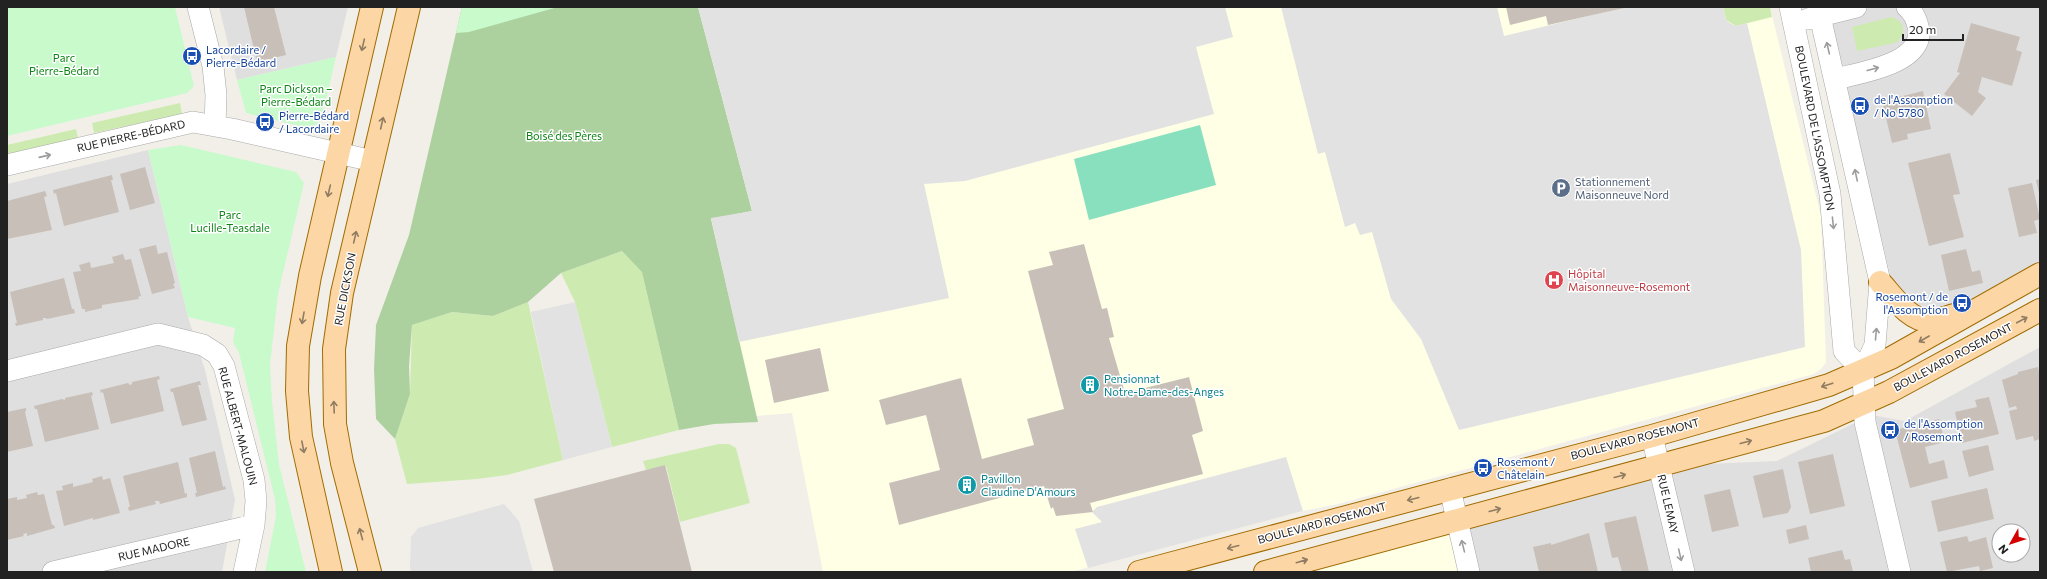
<svg xmlns="http://www.w3.org/2000/svg" width="2047" height="579" font-family="Commissioner,sans-serif">
	<style>
		.residential { fill: #e0dfdf; fill-rule: evenodd }
		.education { fill: #ffffe5 }
		.grass { fill: #cdebb0 }
		.forest { fill: #add19e }
		.park { fill: #c8facc }
		.pitch { fill: #88e0be }
		.parking { fill: #e2e2e2 }
		.building { fill: #c7bfb8 }
		.lines { fill: none; stroke-linecap: round; stroke-linejoin: round }
		.minor-casing { stroke: #a9a9a9; stroke-width: 22 }
		.major-casing { stroke: #a06b00; stroke-width: 24 }
		.minor { stroke: #fff; stroke-width: 21 }
		.major { stroke: #fcd6a4; stroke-width: 22 }
		.oneway { stroke: #8f7c63 }
		.oneway2 { stroke: #9c9c9c }
		.labels { text-anchor: middle; stroke-width: 3; stroke-linejoin: round; paint-order: stroke }
		.transit-label { font-size: 11px; fill: #164399; stroke: #fff; text-anchor: start }
		.park-label { font-size: 11px; fill: #0c8416; stroke: #fff }
		.street-label { font-size: 11px; fill: #222; stroke: #fff }
		.service-label { font-size: 11px; fill: #4e5e75; stroke: #fff; text-anchor: start }
		.health-label { font-size: 11px; fill: #be3a42; stroke: #fff; text-anchor: start }
		.culture-label { font-size: 11px; fill: #0d838f; stroke: #fff; text-anchor: start }
	</style>
	<rect width="100%" height="100%" fill="#f2efe9"/>
	<!-- residential -->
	<path class="residential" d="M219 7H348L336 57 237 80Z
		M1825 7H2040V261L1951 310H1932L1905 300 1893 286Z
		M148 150 188 317 205 370 235 500 222 572H7V184Z
		M2040 347V572H1469L1457 520 1659 466 1777 461 1871 415 1905 421ZM1999 531H2023V555H1999Z"/>
	<!-- education -->
	<path class="education" d="M698 7H1770L1821 216 1826 362 1822 368 1814 374 1338 504 1303 511 1070 572H823L792 413 756 416 711 218 752 211Z
		M1457 520 1469 572H1267Z"/>
	<!-- grass -->
	<path class="grass" d="M1723 7H1770L1772 17 1736 26 1726 20Z
		M1891 17C1906 21 1907 35 1895 43L1857 51 1852 27Z
		M180 103 182 114 94 133 92 123Z
		M76 129 78 138 7 155V145Z
		M622 251 642 271 679 430 612 447 575 302 561 273Z
		M528 302 563 460 507 475 477 479 407 484 395 439 410 394 412 325 452 312 493 316Z
		M719 444H729L736 448 750 503 680 522 666 466 646 470 643 461Z"/>
	<!-- forest -->
	<path class="forest" d="M462 7H698L752 211 711 219 758 422 714 424 679 430 642 272 622 251 561 273 528 302 493 316 452 312 412 325 409 366 410 394 395 439 376 419 374 369 376 325 409 235Z"/>
	<!-- park -->
	<path class="park" d="M7 7H175L194 86 187 93 7 136Z
		M462 7H558L469 32 456 33Z
		M336 57 322 117C319 123 316 126 308 128L246 113 237 80Z
		M181 145 296 172 304 183 278 294 270 365 272 401 279 465 306 572H265L276 516 275 499 239 353 233 342 235 328 188 317 148 150Z"/>
	<!-- pitch -->
	<path class="pitch" d="M1200 125 1216 185 1089 220 1074 159Z"/>
	<!-- parking -->
	<path class="parking" d="M698 7H1225L1233 37 1196 47 1214 114 965 181 924 184 949 298 739 342 711 218 752 211Z
		M1281 7H1497L1504 36 1626 7H1723L1726 20 1730 23 1736 26 1747 23 1771 124 1801 250 1805 347 1459 430 1421 339 1391 299 1372 232 1360 235 1355 223 1345 227 1325 152 1318 154Z
		M575 302 612 447 563 460 531 312Z
		M1286 457 1303 511 1088 568 1075 529 1102 522 1092 512 1097 507Z
		M504 504 519 521 533 572H411L410 566 411 537 418 528Z"/>
	<!-- building -->
	<path class="building" d="M244 7H274L286 55 257 62Z
		M1506 7H1624V8L1548 25 1546 16 1510 25Z
		M1971 23 2020 37 2016 50 2022 52 2012 86 1982 77 1978 92 1986 98 1972 116 1944 94 1960 73 1957 72Z
		M1923 91 1931 129 1907 134 1908 139 1892 143 1882 101Z
		M1950 153 1960 194 1953 195 1964 237 1929 246 1908 163Z
		M145 167 155 203 130 210 120 174Z
		M112 175 113 180H111L119 212 64 226 56 193 54 194 53 190Z
		M2040 179V193H2039L2036 180Z
		M2032 183 2040 219 2034 221 2037 233 2019 237 2008 188Z
		M45 191 47 196 44 197 52 230 7 239V201Z
		M1084 244 1102 309 1107 308 1114 337 1109 338 1125 393 1189 377 1203 431 1192 435 1203 474 1090 503 1093 512 1056 516 1053 507 1051 509 1044 486 899 525 889 483 940 470 926 415 886 425 879 400 961 378 982 459 1034 445 1027 419 1064 409 1028 271 1053 265 1049 252Z
		M156 245 158 254 167 252 175 283 173 284 175 288 152 294 139 249Z
		M1966 249 1972 272 1980 270 1983 283 1949 291 1941 255Z
		M123 254 125 260 131 259 141 296 138 297 139 299 102 305V308L85 312V309H82L73 272 81 271 79 265 90 262 91 268 114 263 112 257Z
		M64 278 72 309H74L75 313 47 319 46 318H43V320L16 326 15 323H17L10 292Z
		M820 348 829 391 774 403 765 360Z
		M2038 367 2040 377V439L2034 441 2033 436 2016 440 2009 411 2017 409 2016 406 2009 408 2002 380 2018 374V372Z
		M159 376 160 379 157 380 164 411 111 424 103 392 101 393 100 390 128 383 130 385 132 384V382Z
		M200 381 201 385H198L207 420 182 426 173 392H171L170 389Z
		M92 392 93 395 91 396 99 429 45 442 37 409H35L34 406 62 399 65 400V398Z
		M1989 397 1999 434 1962 443 1955 412 1977 407 1975 400Z
		M26 408V411L25 412 33 446 7 452V412Z
		M1939 419 1945 442 1925 447 1929 464 1944 460 1948 478 1910 488 1895 430Z
		M1988 445 1994 470 1969 477 1962 451Z
		M215 451 223 487 225 486 226 489 196 497 195 493H197L189 458Z
		M1833 454 1845 506 1810 514 1798 462Z
		M178 462 185 494 187 493V497L160 504 159 501H155L156 504 129 511 128 507H130L123 476Z
		M665 465 692 572H554L534 499Z
		M1783 469 1791 507 1788 513 1763 518 1753 476Z
		M102 476 103 480 110 478 120 513 93 520V518L64 526 56 491 63 490 62 486 73 483V487L93 482 92 479Z
		M1987 488 1994 519 1938 532 1931 501Z
		M1730 489 1739 526 1712 532 1704 495Z
		M37 492 38 495 44 494 52 525H54L55 528 27 536V533L23 534 24 536 7 540V499L17 497V500L27 498 26 495Z
		M1636 516 1649 572H1622L1618 557 1612 558 1604 523Z
		M1806 525 1809 539 1789 544 1786 530Z
		M1589 533 1598 572H1539L1533 547 1551 543V545Z
		M1967 536 1969 542 1986 537 1993 568 1980 571 1979 566 1947 572 1940 542Z
		M1842 550 1845 560 1850 559 1853 572H1811L1808 558Z"/>
	<g class="lines">
		<defs>
			<path id="minor" d="M198 7 213 66 216 95 215 126
				M1790 7 1830 194 1844 351 1863 371
				M1818 7 1880 282 1875 345 1863 371 1865 422 1900 572
				M1808 19 1856 7
				M1835 79C1860 73 1928 63 1918 26 1916 18 1913 12 1907 7
				M7 165 193 122 232 129 373 161
				M7 371 158 334 203 345 217 354 224 366 254 480 256 501 254 525 244 572
				M1652 436 1684 572
				M1450 489 1469 572
				M53 572 254 525"/>
			<path id="major" d="M1880 282C1893 296 1909 321 1930 321 1938 321 1947 317 1954 315
				M331 572 301 437 297 391 298 346 310 276 372 7
				M370 572 342 463 335 424 334 349 342 293 409 7
				M1139 572 1652 436 1829 385 1891 358 2040 274
				M1265 572 1824 421 1889 392 2040 310"/>
		</defs>
		<!-- minor casing -->
		<use href="#minor" class="minor-casing"/>
		<!-- major casing -->
		<use href="#major" class="major-casing"/>
		<!-- minor -->
		<use href="#minor" class="minor"/>
		<!-- major -->
		<use href="#major" class="major"/>
	</g>
	<!-- one-way arrows -->
	<defs><path id="oneway-shaft" d="M-6 0H5M1.5-3L5.5 0L1.5 3" fill="none" stroke-width="1.6" stroke-linecap="round" stroke-linejoin="round"/></defs>
	<g class="oneway">
		<use href="#oneway-shaft" transform="translate(363 45) rotate(103)"/>
		<use href="#oneway-shaft" transform="translate(382 123) rotate(-77)"/>
		<use href="#oneway-shaft" transform="translate(329 191) rotate(103)"/>
		<use href="#oneway-shaft" transform="translate(355 237) rotate(-77)"/>
		<use href="#oneway-shaft" transform="translate(303 318) rotate(100)"/>
		<use href="#oneway-shaft" transform="translate(2022 320) rotate(-28)"/>
		<use href="#oneway-shaft" transform="translate(1924 339) rotate(150)"/>
		<use href="#oneway-shaft" transform="translate(1827 385) rotate(162)"/>
		<use href="#oneway-shaft" transform="translate(334 407) rotate(-92)"/>
		<use href="#oneway-shaft" transform="translate(1746 442) rotate(-15)"/>
		<use href="#oneway-shaft" transform="translate(303 447) rotate(79)"/>
		<use href="#oneway-shaft" transform="translate(1620 476) rotate(-15)"/>
		<use href="#oneway-shaft" transform="translate(1413 499) rotate(166)"/>
		<use href="#oneway-shaft" transform="translate(1495 510) rotate(-15)"/>
		<use href="#oneway-shaft" transform="translate(361 534) rotate(-105)"/>
		<use href="#oneway-shaft" transform="translate(1233 547) rotate(165)"/>
		<use href="#oneway-shaft" transform="translate(1302 561) rotate(-16)"/>
	</g>
	<g class="oneway2">
		<use href="#oneway-shaft" transform="translate(1828 48) rotate(-103)"/>
		<use href="#oneway-shaft" transform="translate(1873 69) rotate(-15)"/>
		<use href="#oneway-shaft" transform="translate(45 156) rotate(-13)"/>
		<use href="#oneway-shaft" transform="translate(1856 175) rotate(-102)"/>
		<use href="#oneway-shaft" transform="translate(1833 223) rotate(84)"/>
		<use href="#oneway-shaft" transform="translate(1876 334) rotate(-85)"/>
		<use href="#oneway-shaft" transform="translate(1463 546) rotate(-104)"/>
		<use href="#oneway-shaft" transform="translate(1680 555) rotate(77)"/>
	</g>
	<!-- icons -->
	<defs>
		<symbol id="bus-disc" viewBox="-11 -11 22 22"><circle r="9.5" fill="#1a4fb4" stroke="#fff"/><path d="M-5-6H5V4H4V6H2V4H-2V6H-4V4H-5ZM-3.5-4V0h7V-4ZM-3.5 1.2v1.5H-2V1.2ZM2 1.2v1.5H3.5V1.2Z" fill="#fff"/></symbol>
		<symbol id="parking-disc" viewBox="-11 -11 22 22"><circle r="9.5" fill="#5c6f8a" stroke="#fff"/><path d="M-3.5-5.5H1a3.5 3.5 0 0 1 0 7H-1V5.5H-3.5ZM-1-3.4V-.6H.8a1.4 1.4 0 0 0 0-2.8Z" fill="#fff"/></symbol>
		<symbol id="hospital-disc" viewBox="-11 -11 22 22"><circle r="9.5" fill="#e0444e" stroke="#fff"/><path d="M-5-5h3v3.5h4V-5h3V5h-3V1.5h-4V5h-3Z" fill="#fff"/></symbol>
		<symbol id="building-disc" viewBox="-11 -11 22 22"><circle r="9.5" fill="#0f9aa8" stroke="#fff"/><path d="M-4-6H4V6H1V3H-1V6H-4ZM-2.5-4.3h1.7v1.8h-1.7ZM.8-4.3h1.7v1.8H.8ZM-2.5-1h1.7V.8h-1.7ZM.8-1h1.7V.8H.8Z" fill="#fff"/></symbol>
	</defs>
	<g fill-rule="evenodd">
		<use href="#bus-disc" x="181" y="45" width="22" height="22"/>
		<use href="#bus-disc" x="1849" y="95" width="22" height="22"/>
		<use href="#bus-disc" x="254" y="111" width="22" height="22"/>
		<use href="#parking-disc" x="1550" y="177" width="22" height="22"/>
		<use href="#hospital-disc" x="1543" y="269" width="22" height="22"/>
		<use href="#bus-disc" x="1951" y="292" width="22" height="22"/>
		<use href="#building-disc" x="1079" y="374" width="22" height="22"/>
		<use href="#bus-disc" x="1879" y="419" width="22" height="22"/>
		<use href="#bus-disc" x="1472" y="457" width="22" height="22"/>
		<use href="#building-disc" x="956" y="474" width="22" height="22"/>
	</g>
	<g class="labels">
		<!-- transit labels -->
		<g class="transit-label">
			<text x="206" y="54">Lacordaire /<tspan x="206" dy="13">Pierre-Bédard</tspan></text>
			<text x="1874" y="104">de l'Assomption<tspan x="1874" dy="13">/ No 5780</tspan></text>
			<text x="279" y="120">Pierre-Bédard<tspan x="279" dy="13">/ Lacordaire</tspan></text>
			<text x="1948" y="301" text-anchor="end">Rosemont / de<tspan x="1948" dy="13">l'Assomption</tspan></text>
			<text x="1904" y="428">de l'Assomption<tspan x="1904" dy="13">/ Rosemont</tspan></text>
			<text x="1497" y="466">Rosemont /<tspan x="1497" dy="13">Châtelain</tspan></text>
		</g>
		<!-- park labels -->
		<g class="park-label">
			<text x="64" y="62">Parc<tspan x="64" dy="13">Pierre-Bédard</tspan></text>
			<text x="296" y="93">Parc Dickson –<tspan x="296" dy="13">Pierre-Bédard</tspan></text>
			<text x="564" y="140">Boisé des Pères</text>
			<text x="230" y="219">Parc<tspan x="230" dy="13">Lucille-Teasdale</tspan></text>
		</g>
		<!-- street labels -->
		<g class="street-label">
			<text transform="translate(1815 128) rotate(79)" y="4">BOULEVARD DE L'ASSOMPTION</text>
			<text transform="translate(131 136) rotate(-13)" y="4">RUE PIERRE-BÉDARD</text>
			<text transform="translate(345 289) rotate(-79)" y="4">RUE DICKSON</text>
			<text transform="translate(1953 357) rotate(-28)" y="4">BOULEVARD ROSEMONT</text>
			<text transform="translate(238 426) rotate(75)" y="4">RUE ALBERT-MALOUIN</text>
			<text transform="translate(1635 439) rotate(-15)" y="4">BOULEVARD ROSEMONT</text>
			<text transform="translate(1668 504) rotate(77)" y="4">RUE LEMAY</text>
			<text transform="translate(1322 523) rotate(-15)" y="4">BOULEVARD ROSEMONT</text>
			<text transform="translate(154 549) rotate(-13)" y="4">RUE MADORE</text>
		</g>
		<!-- service labels -->
		<g class="service-label">
			<text x="1575" y="186">Stationnement<tspan x="1575" dy="13">Maisonneuve Nord</tspan></text>
		</g>
		<!-- health labels -->
		<g class="health-label">
			<text x="1568" y="278">Hôpital<tspan x="1568" dy="13">Maisonneuve-Rosemont</tspan></text>
		</g>
		<!-- culture labels -->
		<g class="culture-label">
			<text x="1104" y="383">Pensionnat<tspan x="1104" dy="13">Notre-Dame-des-Anges</tspan></text>
			<text x="981" y="483">Pavillon<tspan x="981" dy="13">Claudine D'Amours</tspan></text>
		</g>
	</g>
	<!-- border -->
	<rect width="2047" height="579" fill="none" stroke="#222222" stroke-width="16"/>
	<!-- north arrow -->
	<g transform="translate(2011 543) rotate(231)"><circle r="19" fill="#ffffff" stroke="#a7a7a7"/>
	<path d="M0-3L7 15L0 10L-7 15Z" fill="#d40000"/>
	<text y="-6" font-size="11" font-weight="bold" text-anchor="middle" fill="#222222">N</text>
	</g>
	<!-- scale -->
	<path d="M1903 34v6h60v-6" fill="none" stroke="#222222" stroke-width="2"/>
	<text x="1909" y="34" font-size="12" fill="#222222" stroke="#ffffff" stroke-width="3" paint-order="stroke">20 m</text>
</svg>
